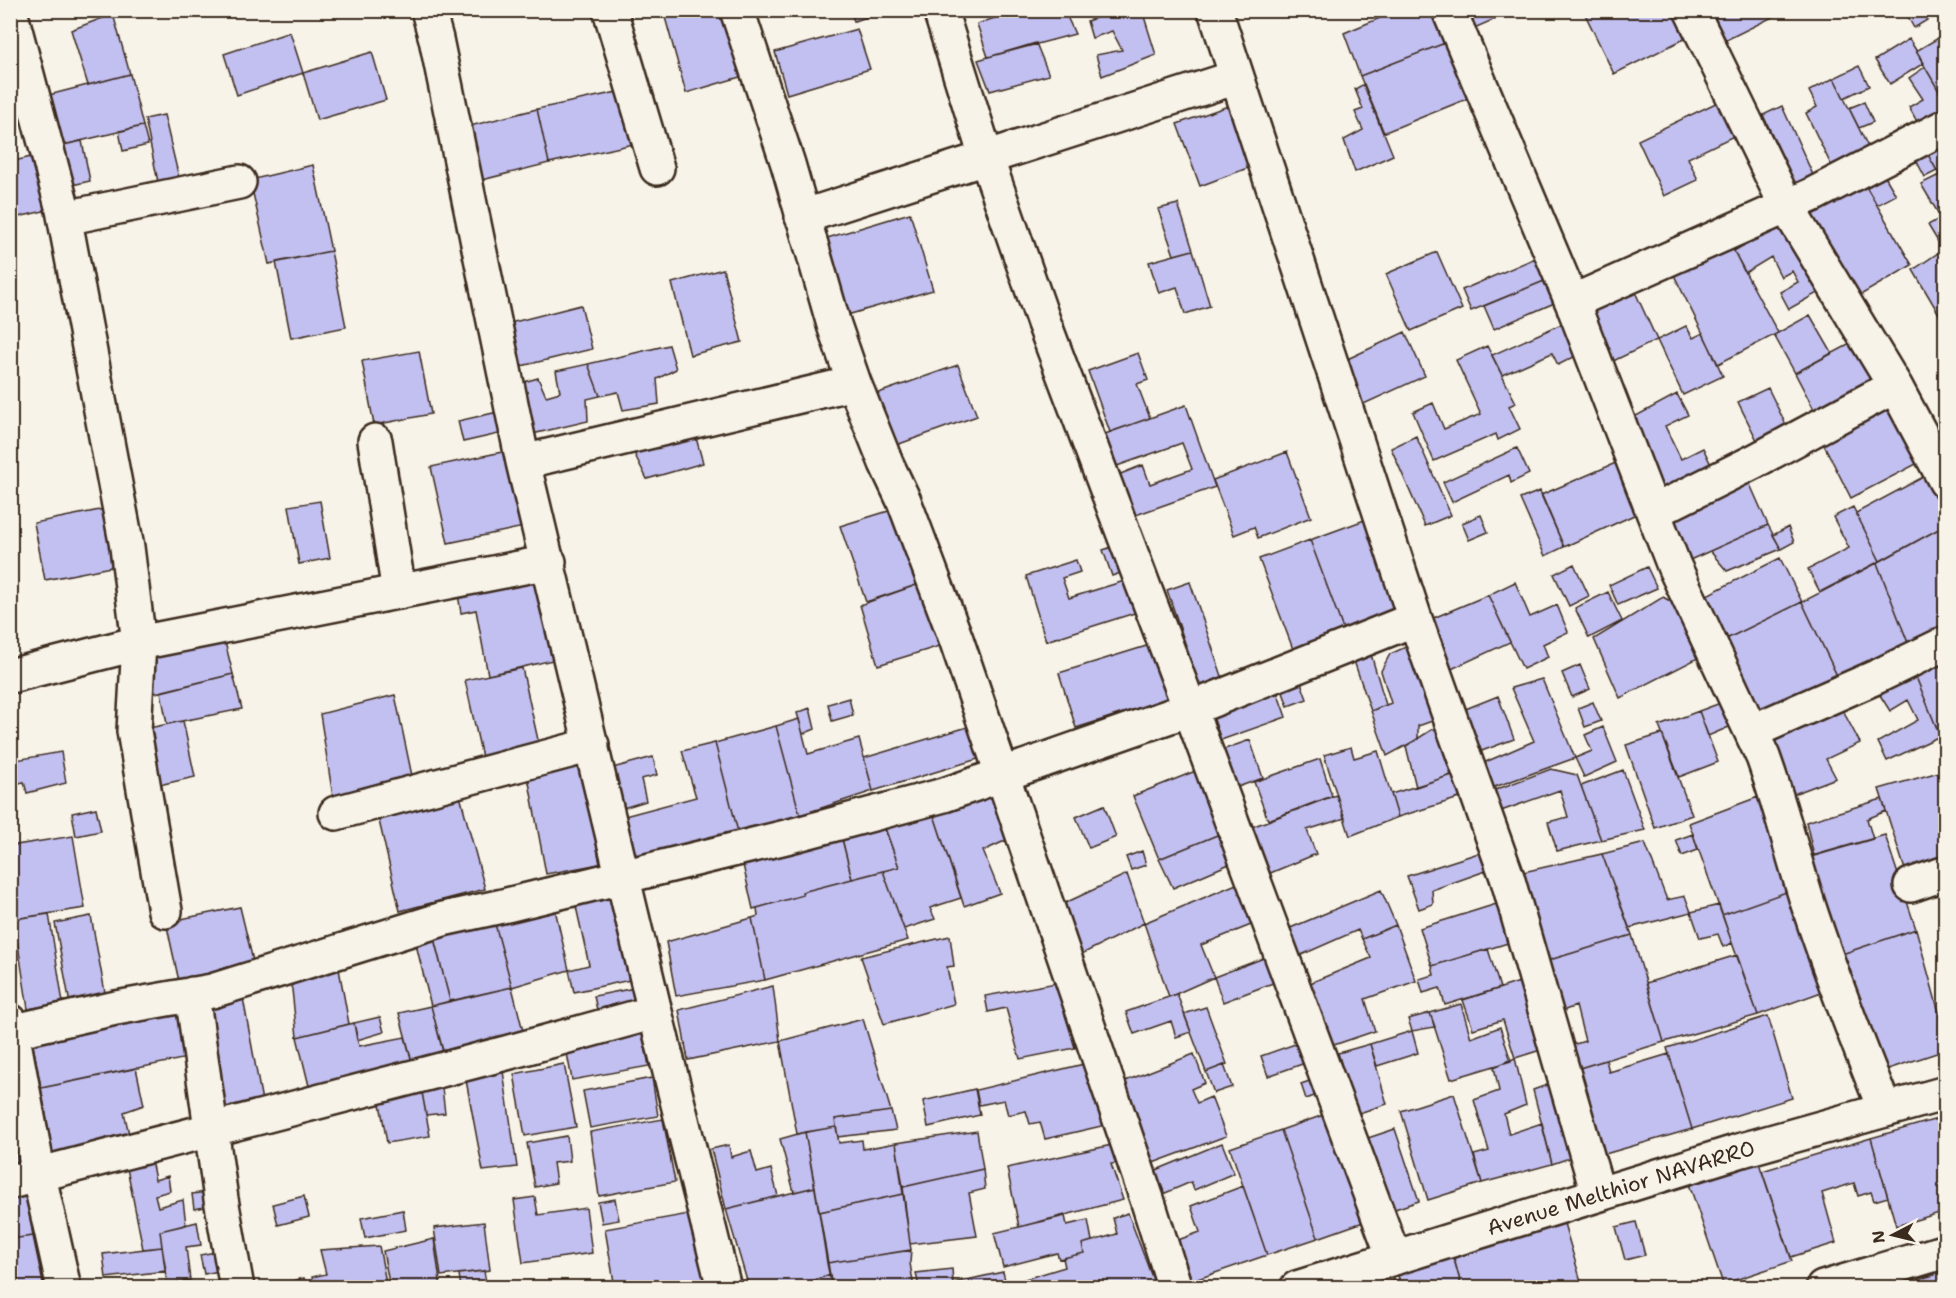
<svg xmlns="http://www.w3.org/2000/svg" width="1956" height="1298" font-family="'Shantell Sans',sans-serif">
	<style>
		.building { fill: #c2bff1; stroke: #3b2a1e; stroke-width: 1.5 }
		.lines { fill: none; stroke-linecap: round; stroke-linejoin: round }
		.street-casing { stroke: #3b2a1e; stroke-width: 38 }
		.secondary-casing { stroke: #3b2a1e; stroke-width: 38 }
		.street { stroke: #f7f3e8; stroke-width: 33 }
		.secondary { stroke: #f7f3e8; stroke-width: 33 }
		.labels { text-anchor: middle; stroke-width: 5; stroke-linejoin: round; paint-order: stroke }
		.street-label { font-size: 21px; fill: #3b2a1e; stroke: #f7f3e8 }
	</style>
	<rect width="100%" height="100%" fill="#f7f3e8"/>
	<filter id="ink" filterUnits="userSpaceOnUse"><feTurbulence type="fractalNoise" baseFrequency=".0167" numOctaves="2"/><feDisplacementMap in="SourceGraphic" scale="12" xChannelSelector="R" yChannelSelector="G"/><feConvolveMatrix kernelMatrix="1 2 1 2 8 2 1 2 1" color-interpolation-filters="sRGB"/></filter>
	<g filter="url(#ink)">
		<!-- building -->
		<path class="building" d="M663 10H721L740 77 686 93Z
			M850 10H890L854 21Z
			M1018 10H1064L1075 34 988 57 977 24Z
			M1117 10H1142L1156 55 1102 76 1096 55 1122 50 1112 31 1092 38 1087 21Z
			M1399 10H1433L1445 43 1360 76 1344 33Z
			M1465 10H1499L1502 16 1472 29Z
			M1583 10H1675L1688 37 1614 74Z
			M1711 10H1787L1726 40Z
			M1904 10H1929L1932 17 1914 28Z
			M113 14 130 74 88 85 71 30Z
			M857 29 870 69 787 94 775 52Z
			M290 32 303 73 237 95 224 54Z
			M1940 37 1946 48V99L1944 100 1916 51Z
			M1909 39 1924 63 1890 84 1875 60Z
			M1036 43 1049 75 990 91 978 60Z
			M1445 43 1469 98 1383 133 1360 76Z
			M372 52 386 100 317 120 303 73Z
			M1859 66 1869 86 1844 98 1834 78Z
			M1925 67 1946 103V113L1919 125 1909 107 1923 99 1909 78Z
			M130 74 143 126 59 146 45 96Z
			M1834 78 1870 151 1833 169 1806 113 1817 107 1809 91Z
			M1364 84 1393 155 1355 172 1344 140 1363 130 1355 112 1363 109 1355 89Z
			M627 90 638 143 549 163 537 109Z
			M1722 100 1738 134 1688 158 1698 180 1664 196 1638 140Z
			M1864 102 1873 122 1859 128 1849 108Z
			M1231 105 1253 166 1200 186 1177 124Z
			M1782 106 1813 175 1795 184 1763 115Z
			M537 109 549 163 478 181 466 127Z
			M164 115 179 178 158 182 145 119Z
			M143 126 148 145 123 151 119 131Z
			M82 141 90 181 68 186 59 146Z
			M1946 145V186L1927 153Z
			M1927 153 1937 171 1925 177 1916 160Z
			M35 156 48 210 10 219V162Z
			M313 165 331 251 269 264 250 180Z
			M1883 173 1896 195 1877 205 1864 183Z
			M1939 175 1946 187V242L1940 245 1928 225 1941 218 1921 184Z
			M1864 183 1912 265 1852 300 1805 219Z
			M1178 204 1193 250 1174 255 1158 209Z
			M910 213 933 290 837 318 814 242Z
			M1781 223 1821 291 1789 309 1780 292 1798 282 1792 271 1781 277 1771 257 1745 273 1734 251Z
			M1730 244 1778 333 1718 364 1673 273Z
			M1944 249 1946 251V326L1913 270Z
			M1193 250 1210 306 1185 314 1177 287 1159 293 1149 262Z
			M331 251 346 327 291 338 276 262Z
			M1437 252 1462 309 1411 331 1386 274Z
			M1540 256 1549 279 1471 311 1462 290Z
			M723 269 742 342 690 355 672 283Z
			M1549 279 1559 301 1494 329 1484 306Z
			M1631 283 1657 340 1605 365 1578 309Z
			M581 305 592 349 513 368 502 325Z
			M1810 315 1832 353 1795 373 1774 335Z
			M1566 322 1580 354 1558 365 1552 353 1502 375 1492 355Z
			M1686 326 1693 338 1703 333 1723 376 1683 395 1657 340Z
			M1405 332 1425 376 1355 408 1339 363Z
			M1852 343 1877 391 1820 421 1795 373Z
			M669 345 676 369 657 379 659 404 623 410 618 392 600 396 588 364Z
			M1487 346 1516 403 1509 406 1520 429 1498 440 1496 434 1434 461 1413 412 1433 403 1444 429 1481 414 1456 360Z
			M419 351 431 414 374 425 362 361Z
			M1138 353 1148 380 1137 384 1150 418 1110 432 1088 371Z
			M588 364 600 396 587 399 588 421 528 435 517 384 538 378 546 396 560 392 556 371Z
			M958 365 977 416 888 448 870 396Z
			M1768 388 1790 433 1761 448 1738 402Z
			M1677 394 1688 415 1665 426 1681 459 1703 448 1714 471 1657 500 1621 424Z
			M1895 401 1924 460 1851 498 1821 439Z
			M1186 405 1215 487 1133 516 1118 475 1143 465 1150 484 1192 469 1182 443 1117 466 1105 434Z
			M498 412 503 433 463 442 458 421Z
			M1946 425V447L1937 429Z
			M695 434 703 463 647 479 634 453Z
			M1416 436 1451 515 1425 526 1391 448Z
			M1517 448 1529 474 1511 483 1509 475 1452 502 1443 482Z
			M507 451 524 527 448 543 431 467Z
			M1287 452 1311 517 1258 538 1254 527 1234 535 1213 480Z
			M1625 459 1645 510 1564 547 1541 495Z
			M1745 473 1768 525 1681 564 1658 512Z
			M1925 476 1946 519V525L1880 561 1856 513Z
			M1540 491 1564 547 1545 556 1520 499Z
			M320 501 330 558 299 564 289 506Z
			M1853 507 1880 561 1820 592 1808 569 1849 548 1833 517Z
			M110 508 121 565 45 580 34 523Z
			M895 509 919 584 866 602 840 526Z
			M1481 515 1488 532 1469 540 1462 523Z
			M1370 518 1403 606 1343 629 1310 540Z
			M1768 525 1781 549 1727 571 1710 551Z
			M1946 525V630L1910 648 1877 563Z
			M1788 527 1794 542 1781 549 1773 535Z
			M1310 540 1343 629 1293 649 1259 559Z
			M1118 545 1126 571 1112 576 1103 550Z
			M1780 558 1802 602 1722 641 1701 598Z
			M1076 560 1080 572 1062 578 1069 598 1131 579 1141 611 1046 641 1026 576Z
			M1877 563 1910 648 1840 682 1802 602Z
			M1574 564 1589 596 1569 606 1554 574Z
			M1647 567 1657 588 1618 605 1609 585Z
			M539 582 557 659 488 675 476 610 461 613 458 594Z
			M1190 582 1223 679 1200 687 1167 590Z
			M1515 582 1530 617 1557 605 1568 632 1543 644 1548 657 1523 669 1488 595Z
			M922 583 943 645 878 665 860 605Z
			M1608 592 1622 621 1589 638 1575 608Z
			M1488 595 1510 642 1445 672 1424 622Z
			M1663 597 1684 609 1704 655 1620 698 1594 639Z
			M1802 602 1840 682 1762 718 1722 641Z
			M223 634 233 674 155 693 145 653Z
			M1153 644 1170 698 1076 728 1059 673Z
			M1408 646 1435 720 1418 726V739L1387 756 1371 711 1391 703 1381 671 1390 654Z
			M1370 651 1386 705 1371 711 1353 658Z
			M1946 655V732L1940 736 1914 672Z
			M1580 665 1590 689 1572 697 1562 673Z
			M522 668 540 749 483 762 465 680Z
			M1914 672 1940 736 1887 761 1878 742 1918 720 1908 700 1890 711 1878 692Z
			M233 674 242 709 167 724 161 692Z
			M1542 679 1575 758 1489 789 1481 764 1534 741 1511 688Z
			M1300 680 1307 699 1288 706 1281 687Z
			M1275 686 1286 717 1221 740 1210 708Z
			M395 695 412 776 333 797 320 714Z
			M1498 696 1514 739 1479 752 1463 710Z
			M849 698 853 715 832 721 828 704Z
			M1726 701 1736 724 1708 736 1699 711Z
			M1593 702 1601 721 1585 727 1578 708Z
			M810 708 815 729 803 734 797 713Z
			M1842 709 1860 743 1826 759 1836 778 1791 795 1771 743Z
			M1699 711 1718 762 1679 777 1659 726Z
			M799 719 808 754 859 739 873 791 800 815 776 726Z
			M183 721 195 777 150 787 139 730Z
			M776 726 800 815 738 832 715 743Z
			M971 726 981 758 873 791 864 758Z
			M1436 727 1451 775 1416 787 1406 746Z
			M1603 727 1617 762 1584 777 1575 758 1592 751 1585 735Z
			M1662 734 1692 815 1655 828 1626 745Z
			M1250 740 1263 778 1232 789 1219 751Z
			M715 743 738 832 632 860 621 817 696 797 682 751Z
			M1351 747 1354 758 1378 751 1398 817 1350 836 1324 755Z
			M61 752 66 783 27 793 24 782 11 785 10 761Z
			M653 757 657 775 641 779 646 801 620 809 609 769Z
			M1320 759 1332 796 1268 820 1254 782Z
			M582 766 600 864 546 874 528 777Z
			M1551 769 1577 775 1601 840 1557 851 1548 822 1568 817 1560 790 1501 811 1492 791Z
			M1198 770 1222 833 1159 859 1133 796Z
			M1623 770 1645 830 1601 840 1581 786Z
			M1946 770V866L1908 879 1879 789Z
			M1462 772 1469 795 1398 817 1391 794Z
			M991 788 1009 839 983 851 1000 893 964 906 932 809Z
			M459 792 485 889 400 911 377 812Z
			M1336 795 1345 818 1307 830 1316 854 1268 874 1249 828Z
			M1758 797 1792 890 1722 915 1689 823Z
			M1882 799 1886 811 1867 819 1873 839 1814 856 1806 822Z
			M1104 805 1116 837 1089 848 1076 817Z
			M96 808 101 831 76 836 72 813Z
			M932 809 961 898 930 908 935 919 904 929 883 871 899 867 883 824Z
			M881 817 899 867 852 879 840 831Z
			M839 826 852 879 802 892 803 895 753 909 741 856Z
			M1222 833 1234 862 1173 888 1159 859Z
			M1693 834 1698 850 1682 856 1676 840Z
			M1885 835 1916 929 1833 957 1805 858Z
			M73 836 85 908 14 919 10 897V846Z
			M1645 843 1667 900 1685 896 1691 912 1629 928 1602 854Z
			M1142 851 1146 865 1131 870 1126 857Z
			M1485 851 1494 868 1432 890 1433 904 1419 909 1407 876Z
			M1602 854 1632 935 1543 962 1519 873Z
			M883 871 908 940 765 980 752 918 758 916 757 908 803 895 802 892Z
			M1127 874 1144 923 1080 955 1063 904Z
			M1241 882 1256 923 1201 945 1214 977 1169 997 1144 923Z
			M1381 890 1396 925 1362 939 1358 930 1299 956 1288 929Z
			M1792 890 1827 990 1758 1015 1722 915Z
			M611 895 630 980 574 992 569 970 589 965 575 902Z
			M1506 901 1518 940 1432 966 1420 928Z
			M554 905 569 970 512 987 494 920Z
			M1719 905 1732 943 1723 947 1718 934 1700 938 1691 912Z
			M240 907 255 969 180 986 166 922Z
			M49 914 63 1003 28 1009 14 919Z
			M91 916 106 998 70 1004 55 923Z
			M752 918 765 980 676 996 666 942Z
			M494 920 512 987 450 1001 433 934Z
			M1396 925 1416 981 1365 999 1375 1031 1331 1046 1310 983 1371 958 1362 939Z
			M431 927 450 1001 431 1006 413 932Z
			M1916 929 1946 1038V1050L1882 1071 1833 957Z
			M1632 935 1664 1042 1573 1070 1566 1047 1585 1041 1576 1006 1557 1013 1543 962Z
			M950 936 954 966 947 967 954 1004 884 1024 861 957Z
			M1488 949 1500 988 1445 1005 1440 988 1423 993 1419 979 1434 975 1432 966Z
			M1737 955 1758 1015 1664 1042 1646 983Z
			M1269 956 1278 981 1223 1002 1214 977Z
			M339 969 349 1024 297 1037 291 980Z
			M1523 981 1544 1049 1515 1058 1503 1020 1473 1029 1463 1000Z
			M1056 983 1075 1048 1020 1059 1006 1008 988 1012 985 996Z
			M773 986 780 1041 688 1060 679 1010Z
			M512 987 525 1039 444 1056 431 1006Z
			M635 988 639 1011 599 1019 594 996Z
			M1177 994 1191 1032 1176 1037 1171 1021 1134 1034 1126 1012Z
			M243 998 262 1101 222 1110 203 1008Z
			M1461 1004 1471 1038 1500 1027 1511 1061 1451 1079 1430 1013Z
			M431 1006 446 1062 414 1069 399 1013Z
			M180 1007 187 1058 41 1088 31 1035Z
			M1206 1007 1227 1064 1206 1072 1184 1014Z
			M1430 1013 1435 1027 1412 1031 1408 1019Z
			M1768 1016 1792 1098 1692 1129 1667 1048Z
			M380 1017 384 1032 357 1040 354 1023Z
			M863 1019 891 1111 835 1119 836 1127 797 1134 780 1041Z
			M354 1023 359 1046 405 1037 414 1069 311 1094 297 1037Z
			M1412 1031 1418 1053 1377 1066 1370 1044Z
			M643 1034 649 1066 572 1080 566 1048Z
			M1301 1042 1308 1062 1268 1076 1261 1056Z
			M1370 1044 1387 1104 1356 1114 1338 1053Z
			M1194 1054 1205 1083 1191 1089 1197 1103 1211 1097 1226 1136 1153 1163 1123 1082Z
			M1669 1054 1692 1129 1598 1156 1573 1070 1606 1060 1609 1072Z
			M1515 1058 1526 1105 1504 1114 1509 1134 1542 1123 1552 1164 1482 1183 1474 1155 1489 1151 1474 1100 1499 1091 1494 1067Z
			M564 1064 576 1127 525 1136 514 1074Z
			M1084 1064 1106 1125 1045 1139 1040 1122 1030 1124 1026 1111 1008 1115 1004 1100 979 1105 976 1090Z
			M1224 1065 1232 1087 1214 1093 1206 1072Z
			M136 1068 144 1105 124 1112 131 1143 54 1161 41 1088Z
			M503 1071 517 1167 483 1171 466 1080Z
			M652 1078 658 1116 590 1128 583 1091Z
			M1315 1079 1320 1094 1306 1099 1301 1084Z
			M1558 1081 1578 1155 1552 1164 1533 1090Z
			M421 1087 430 1136 387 1143 379 1098Z
			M442 1088 445 1113 426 1115 422 1092Z
			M975 1089 980 1115 928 1127 923 1101Z
			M1454 1094 1482 1183 1428 1200 1401 1111Z
			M10 1103 26 1168 10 1172Z
			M891 1111 896 1130 838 1137 835 1119Z
			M1332 1112 1369 1220 1318 1238 1281 1130Z
			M1944 1117 1946 1211 1896 1226 1871 1138Z
			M663 1119 675 1182 599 1196 590 1132Z
			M836 1127 839 1143 862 1140 863 1149 896 1143 903 1194 819 1212 805 1132Z
			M1395 1129 1419 1201 1386 1212 1362 1140Z
			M1281 1130 1318 1238 1267 1255 1230 1148Z
			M977 1131 983 1169 903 1187 896 1143Z
			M805 1132 815 1187 794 1192 780 1139Z
			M567 1136 570 1161 553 1163 556 1183 535 1187 527 1143Z
			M1871 1138 1888 1197 1874 1201 1871 1192 1858 1196 1854 1183 1822 1193 1836 1243 1791 1257 1762 1171Z
			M1222 1143 1234 1173 1194 1190 1191 1182 1163 1194 1154 1171Z
			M729 1145 731 1157 751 1151 757 1173 771 1169 778 1196 726 1209 711 1149Z
			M1112 1145 1118 1163 1111 1164 1123 1200 1019 1227 1007 1168Z
			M151 1160 155 1180 168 1176 170 1191 155 1195 158 1207 183 1200 186 1225 160 1231 162 1247 143 1249 127 1168Z
			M1758 1160 1792 1261 1723 1284 1689 1184Z
			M983 1169 985 1189 969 1193 977 1236 910 1244 903 1187Z
			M1243 1186 1267 1255 1192 1281 1178 1240 1200 1232 1191 1206Z
			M815 1187 830 1275 789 1288H749L726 1209Z
			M25 1188 33 1236 10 1239V1191Z
			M207 1192 210 1206 194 1209 192 1194Z
			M903 1194 911 1250 827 1263 819 1212Z
			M304 1196 309 1217 278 1225 273 1204Z
			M535 1197 538 1215 586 1208 592 1253 523 1263 514 1200Z
			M615 1199 619 1220 602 1223 598 1202Z
			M403 1210 406 1230 365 1238 361 1218Z
			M694 1213 706 1284 676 1288 675 1280 634 1288H615L605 1229Z
			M1128 1213 1156 1288H1016L1015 1282 1065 1267 1063 1258 1084 1253 1082 1244 1117 1234 1113 1218Z
			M1065 1216 1067 1225 1088 1220 1092 1241 1082 1244 1084 1253 1059 1259 1057 1253 1003 1267 994 1233Z
			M1563 1220 1583 1288H1462L1452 1251Z
			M197 1222 201 1245 186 1247 190 1280 167 1284 160 1231Z
			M484 1222 490 1270 441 1276 434 1228Z
			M1636 1222 1645 1255 1625 1260 1616 1227Z
			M33 1236 44 1288H10V1239Z
			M434 1239 441 1288H390L383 1251Z
			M379 1246 387 1288H314L312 1277 326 1274 320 1250Z
			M162 1247 166 1271 106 1278 103 1254Z
			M225 1250 229 1269 204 1274 200 1255Z
			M911 1250 910 1263 914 1288H832L827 1263Z
			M1453 1256 1462 1288H1402L1397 1272Z
			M1946 1265V1288H1921L1919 1279 1935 1275 1934 1268Z
			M952 1269 953 1283 1003 1272 1007 1288H919L916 1273Z
			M484 1271 487 1288H461L459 1274Z
			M830 1275 832 1288H789Z
			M304 1278 307 1288H267Z
			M1399 1279 1402 1288H1366Z
			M191 1282 192 1288H167V1284Z"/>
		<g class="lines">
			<defs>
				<path id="street" d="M428 10 436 39 523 462 655 1012 724 1288
					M610 10 657 168
					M737 10 788 164 834 325 854 383 886 463 904 501 956 639 1147 1199 1175 1288
					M940 10 986 157 1044 323 1190 709 1394 1258
					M1215 10 1415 619 1507 877 1598 1194
					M1449 10 1572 302 1674 566 1763 757C1780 804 1792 853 1807 901 1830 972 1857 1041 1885 1110
					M1691 10 1787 207 1895 386 1946 482
					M10 11 63 210 127 547 139 643 134 731 165 911
					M802 217 1237 77
					M65 218 239 182
					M1572 302 1812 195 1946 126
					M375 441 399 592
					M523 462 854 383
					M1653 512 1755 461 1895 386
					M10 676 139 643 549 562
					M1753 731 1876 677 1946 643
					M336 813 592 745
					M1911 885 1946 873
					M192 994 221 1199 237 1288
					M10 1021 39 1176 64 1288
					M10 1032 116 1008 212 991 443 919 507 905 790 836 944 795 1190 709 1415 619
					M10 1182 506 1053 655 1012
					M1823 1288 1946 1251"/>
				<path id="secondary" d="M1297 1288 1742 1150 1946 1093"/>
			</defs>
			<!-- street casing -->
			<use href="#street" class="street-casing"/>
			<!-- secondary casing -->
			<use href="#secondary" class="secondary-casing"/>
			<!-- street -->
			<use href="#street" class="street"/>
			<!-- secondary -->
			<use href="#secondary" class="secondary"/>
		</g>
	</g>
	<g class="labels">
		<!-- street labels -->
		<g class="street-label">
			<text transform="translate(1621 1188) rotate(-17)" y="7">Avenue Melthior NAVARRO</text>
		</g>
	</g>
	<!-- margin -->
	<rect width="1956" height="1298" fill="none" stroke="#f7f3e8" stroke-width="36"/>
	<rect x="18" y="18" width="1920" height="1262" fill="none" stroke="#3b2a1e" stroke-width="2" filter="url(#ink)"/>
	<!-- north arrow -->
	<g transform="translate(1893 1235) rotate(263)" stroke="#f7f3e8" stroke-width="4.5" paint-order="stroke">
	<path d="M0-4.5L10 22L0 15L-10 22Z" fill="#3b2a1e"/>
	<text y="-9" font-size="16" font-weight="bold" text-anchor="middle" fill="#3b2a1e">N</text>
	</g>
</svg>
